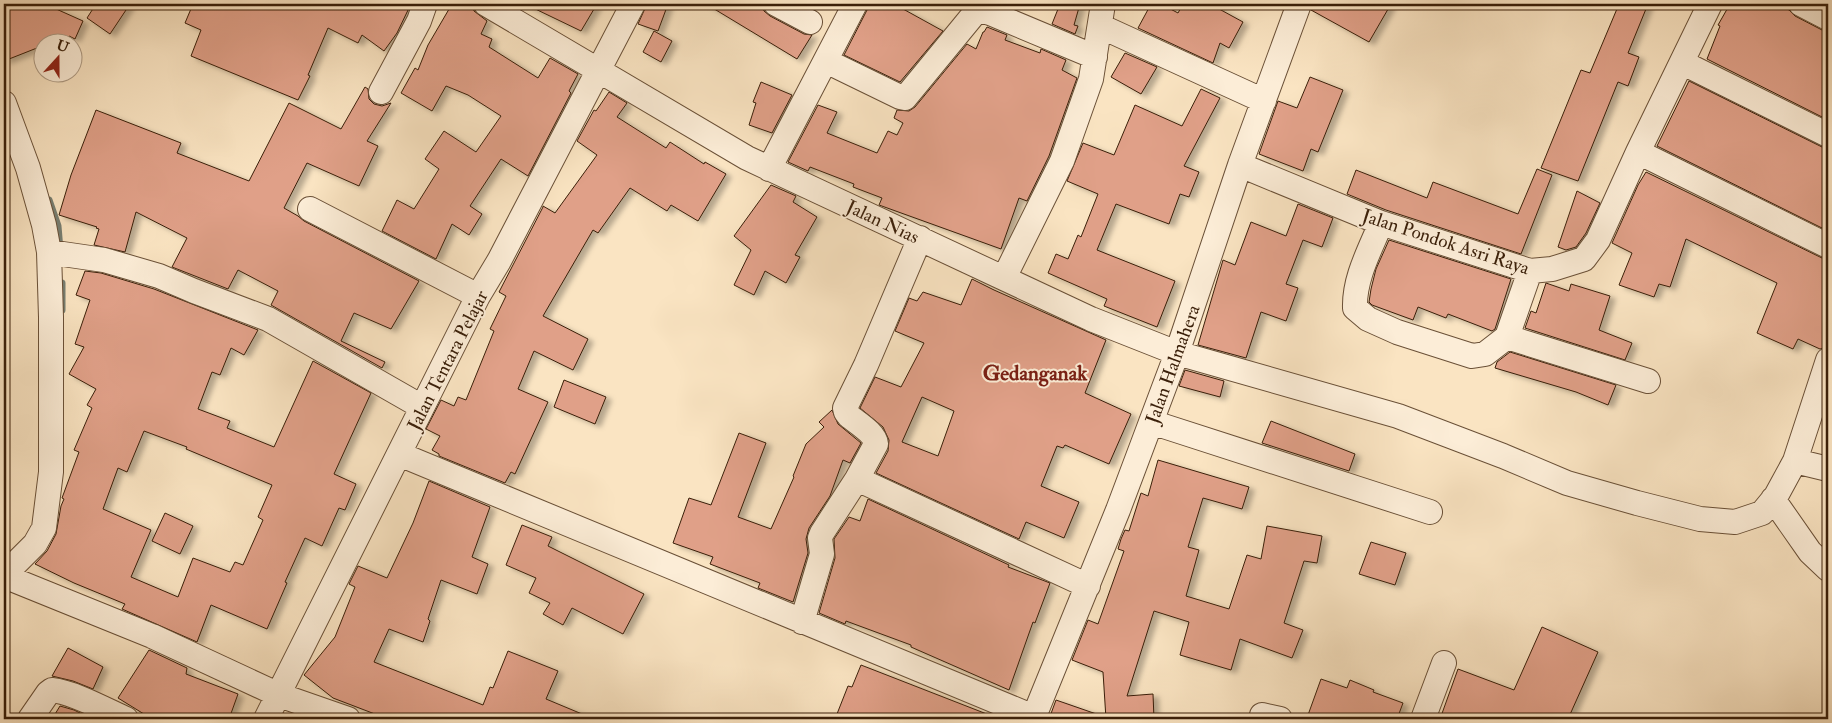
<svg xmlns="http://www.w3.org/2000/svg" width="1832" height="723" font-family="'IM FELL Double Pica',serif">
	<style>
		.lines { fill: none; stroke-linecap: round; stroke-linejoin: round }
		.stream { stroke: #777e71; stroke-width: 7 }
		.building { fill: #e0a088; stroke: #3a1f09; fill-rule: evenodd; filter: url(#shadow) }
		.minor-casing { stroke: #6a5037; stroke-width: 26 }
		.minor { stroke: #fcedd7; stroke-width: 24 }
		.labels { text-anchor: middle; stroke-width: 4; stroke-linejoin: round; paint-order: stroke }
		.street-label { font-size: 19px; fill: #3a1f09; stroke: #fcedd7 }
		.quarter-label { font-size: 21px; font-weight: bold; fill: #7a1f14; stroke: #fcedd7 }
	</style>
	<defs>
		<filter id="shadow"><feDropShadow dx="5.5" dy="3" stdDeviation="2.5" flood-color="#0004"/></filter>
	</defs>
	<rect width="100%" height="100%" fill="#fae4c2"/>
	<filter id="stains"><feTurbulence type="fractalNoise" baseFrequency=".004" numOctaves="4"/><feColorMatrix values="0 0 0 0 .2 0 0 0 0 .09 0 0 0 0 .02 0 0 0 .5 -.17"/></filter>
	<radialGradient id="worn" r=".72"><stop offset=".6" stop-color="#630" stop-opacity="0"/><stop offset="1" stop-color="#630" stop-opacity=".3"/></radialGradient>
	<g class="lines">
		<!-- stream -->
		<path class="stream" d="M49 200 58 226 60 250
			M62 283V310"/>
	</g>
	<!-- building -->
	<path class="building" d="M4 4H45L83 21 75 39 69 36 66 42H42V46L4 61Z
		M96 4H130L110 34 87 18Z
		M193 4H404L409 8 397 33 384 51 362 35 358 43 328 28 308 75 310 76 298 100 191 56 201 30 185 23Z
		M452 4H472L474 11 487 21 481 34 492 39 489 47 538 78 550 58 578 74 569 91 571 93 528 176 501 159 470 206 482 214 469 235 452 224 436 259 382 231 397 200 414 209 439 169 425 159 444 131 476 152 501 116 468 95 446 86 432 111 401 93 415 68 418 70 428 45Z
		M525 4H597L581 31Z
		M647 4H668L658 31 638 24Z
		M706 4H762L764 11 770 16 804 34 812 35 797 59Z
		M869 4H894L943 31 900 82 844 55 867 10Z
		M1060 4H1080L1074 25 1078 26 1075 34 1052 24Z
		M1151 4H1161L1178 13 1183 4H1210L1243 22 1229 48 1220 43 1213 63 1138 28Z
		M1312 4H1391L1369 42 1311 10Z
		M1619 4H1648L1628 53 1639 57 1628 86 1618 82 1578 181 1541 168 1581 70 1590 73Z
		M1730 4H1778L1789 10 1795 16 1822 30 1828 32V120L1707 59 1720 26 1718 25Z
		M987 27 1007 35 1005 40 1040 53 1041 49 1066 60 1062 70 1077 78 1049 156 1027 201 1019 198 1001 249 879 205 882 198 853 187 854 184 810 167 808 171 788 162 818 105 837 112 827 133 877 153 888 131 897 135 903 123 894 118 897 110 909 111 915 107 967 44 976 49 983 32H984Z
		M654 31 672 41 661 62 643 52Z
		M1125 53 1157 67 1141 94 1111 77Z
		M1310 77 1343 90 1318 152 1311 149 1303 171 1259 154 1278 101 1297 108Z
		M1689 81 1822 147 1828 149V231L1657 146Z
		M761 82 792 95 772 133 749 125 756 103 753 102Z
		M365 87 368 89 369 99 374 104 382 106 391 103 367 141 378 146 359 186 307 163 284 208 298 216 304 221 419 281 391 329 354 313 341 341 385 362 382 368 271 305 278 291 238 270 228 289 172 267 187 238 136 212 125 252 94 245 99 229 96 228 97 227 59 215 71 175 96 110 181 143 177 153 249 181 289 103 341 129Z
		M1201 89 1220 98 1184 166 1199 172 1189 197 1180 194 1169 224 1116 204 1097 250 1175 281 1157 327 1104 306 1107 299 1048 273 1056 254 1068 259 1078 235 1081 237 1098 194 1067 181 1083 143 1114 155 1135 105 1182 126Z
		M609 92 627 103 617 117 666 148 670 142 704 164 705 162 726 174 698 221 671 205 667 211 630 188 598 233 593 230 543 316 588 339 573 370 534 351 518 389 548 402 515 474 511 472 505 483 439 456V454L432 450 440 436 426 429 441 400 454 406 458 397 466 400 494 331 490 329 506 296 499 292 543 207V206L555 213 597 155 577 141 594 110 596 111Z
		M1537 169 1552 175 1521 254 1386 210 1347 194 1356 170 1427 198 1433 182 1518 214Z
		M1646 172 1822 258 1828 260V347L1820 349 1798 339 1793 349 1757 333 1777 283 1686 239 1670 287 1659 284 1654 297 1619 285 1632 253 1612 243 1638 185Z
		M771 185 796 196 793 202 817 217 795 255 800 257 786 283 765 271 754 295 734 285 751 250 734 236Z
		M1577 191 1600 203 1586 233 1576 247 1566 250 1558 247Z
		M1298 204 1333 218 1322 247 1303 240 1286 284 1298 288 1286 321 1261 312 1246 358 1198 345 1223 260 1235 265 1251 222 1286 236Z
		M1389 240 1511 279 1495 329 1492 331 1448 314 1446 318 1418 307 1413 320 1372 305 1369 302 1371 289 1376 269Z
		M85 271 101 273 154 289 258 330 244 355 231 348 220 375 212 372 198 409 230 421 227 428 274 447 313 361 371 393 334 474 356 484 345 510 339 508 322 546 305 538 285 582 287 583 267 629 211 605 197 642 122 609 125 604 74 583 35 564 47 551 56 534 61 506 64 499 62 498 79 452 74 450 92 408 87 405 96 389 69 374 84 347 75 344 90 300 76 295ZM144 431 187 447 186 449 272 485 258 517 263 520 243 565 235 562 230 572 193 558 178 597 131 577 151 530 103 509 118 468 127 472Z
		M972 279 994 290 1106 340 1085 393 1131 414 1109 464 1065 445 1063 448 1057 446 1041 486 1079 502 1064 538 1026 522 1019 539 876 473 888 451 889 440 883 427 860 408 875 377 901 387 924 343 895 331 909 298 917 301 923 292 961 305ZM922 397 954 411 938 456 902 442Z
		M1546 283 1569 291 1571 284 1610 296 1599 330 1632 343 1625 360 1525 328 1531 311 1536 313Z
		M1510 352 1616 385 1608 405 1576 392 1495 368 1497 362Z
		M1185 370 1224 381 1220 397 1179 386Z
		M564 380 606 397 595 424 554 407Z
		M832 410 838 424 861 443 850 463 843 460 830 496 809 528 806 539 808 553 793 602 758 588 760 583 710 564 713 557 673 543 689 498 711 505 739 433 766 443 738 517 771 529 794 477 793 476 806 444 824 427 819 422Z
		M1271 421 1355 454 1349 471 1262 443Z
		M1158 460 1249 487 1242 509 1203 498 1188 547 1199 550 1186 596 1229 609 1247 555 1261 559 1267 526 1322 536 1317 563 1304 561 1284 623 1303 630 1292 658 1240 639 1231 670 1180 655 1189 622 1154 611 1127 696 1153 694 1154 719H1106L1103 672 1072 660 1088 620 1098 624 1124 551 1118 549 1121 539 1125 530 1129 531 1141 493 1148 496Z
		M429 481 490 507 472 557 488 564 477 594 441 580 428 619 430 621 423 642 389 629 374 662 483 705 490 687 493 688 508 651 558 671 546 699 594 719H388L333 698 304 675 335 637 355 587 349 584 358 566 387 578 413 523Z
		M868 499 1009 565 1008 567 1050 583 1035 623 1033 622 1009 690 911 647V645L846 621 845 624 819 613 835 558 834 539 849 517 860 521Z
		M165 513 193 526 180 554 152 541Z
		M522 525 552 537 548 546 644 594 623 634 572 608 563 625 543 614 550 603 529 593 536 578 506 565Z
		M1371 542 1406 553 1395 585 1359 574Z
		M1542 627 1598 652 1568 719H1440L1458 669 1514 690Z
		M68 648 103 667 93 689 73 681 52 676Z
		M149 650 187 668 186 674 238 694 229 719H152L118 698Z
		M861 665 997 718V719H835L848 686 852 687Z
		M1321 679 1347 688 1350 680 1374 690 1373 692 1403 703 1397 719H1319L1308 715Z
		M1056 700 1105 717 1104 719H1049Z
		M60 706 74 710 82 714 79 719H52Z"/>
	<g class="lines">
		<defs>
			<path id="minor" d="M486 4 747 158 1091 319 1177 353 1398 416 1503 456 1567 483 1637 503 1700 519 1735 522 1762 513 1776 496 1795 461 1828 360
				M776 4 810 22
				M1801 4 1828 18
				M1100 26 1264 101
				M826 61 900 97 905 98 974 14 981 10 990 13 1095 57
				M1683 63 1828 135
				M381 92 419 21 425 4
				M4 103 28 168 44 225 49 252 51 317V472L44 528 35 544 4 575
				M1638 152 1828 246
				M1240 165 1381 223 1530 271 1552 269 1584 259 1598 240 1638 152 1710 4
				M769 169 855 4
				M310 209 478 296
				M1381 223C1370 250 1354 278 1355 308L1368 319 1397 332 1472 356 1485 354 1507 337 1530 271
				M49 252 104 260 159 276 194 291 268 319 422 407
				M1004 278 1062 161 1091 79 1103 4
				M1507 337 1648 381
				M1151 422 1430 512
				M399 454 1034 717
				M1795 461 1828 469
				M857 479 1088 586
				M1773 499 1810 552 1828 569
				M4 576 152 636 279 695 348 719
				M802 622 822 554 820 538 822 533 857 479 876 444C875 433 857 423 849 416L846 412 845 408 866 365 920 238
				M1262 715 1280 719
				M30 719 48 693 52 690C73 692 106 710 126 719
				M266 719 478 296 499 261 633 4
				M1033 719 1118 510 1177 353 1240 165 1299 4
				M1423 719 1444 663"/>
		</defs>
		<!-- minor casing -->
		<use href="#minor" class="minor-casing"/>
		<!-- minor -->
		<use href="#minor" class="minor"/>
	</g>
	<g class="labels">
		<!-- street labels -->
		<g class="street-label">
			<text transform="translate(883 221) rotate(25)" y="7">Jalan Nias</text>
			<text transform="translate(1446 241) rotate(18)" y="7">Jalan Pondok Asri Raya</text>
			<text transform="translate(447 360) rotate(-63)" y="7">Jalan Tentara Pelajar</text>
			<text transform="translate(1172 364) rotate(-70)" y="7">Jalan Halmahera</text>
		</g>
		<!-- quarter labels -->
		<g class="quarter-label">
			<text x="1035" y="380">Gedanganak</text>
		</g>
	</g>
	<!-- margin -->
	<rect width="1832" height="723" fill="none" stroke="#fae4c2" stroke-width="20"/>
	<rect x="5" y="5" width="1822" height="713" fill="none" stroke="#3a1f09" stroke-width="2.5"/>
	<rect x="10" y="10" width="1812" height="703" fill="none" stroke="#3a1f09"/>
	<!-- north arrow -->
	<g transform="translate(58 58) rotate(21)"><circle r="24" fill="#fcedd7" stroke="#ae9b85"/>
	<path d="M0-4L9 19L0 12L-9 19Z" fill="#8f2418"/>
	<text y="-8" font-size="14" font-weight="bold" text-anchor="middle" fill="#3a1f09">U</text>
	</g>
	<rect width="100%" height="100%" filter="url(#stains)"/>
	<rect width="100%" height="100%" fill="url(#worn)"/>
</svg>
